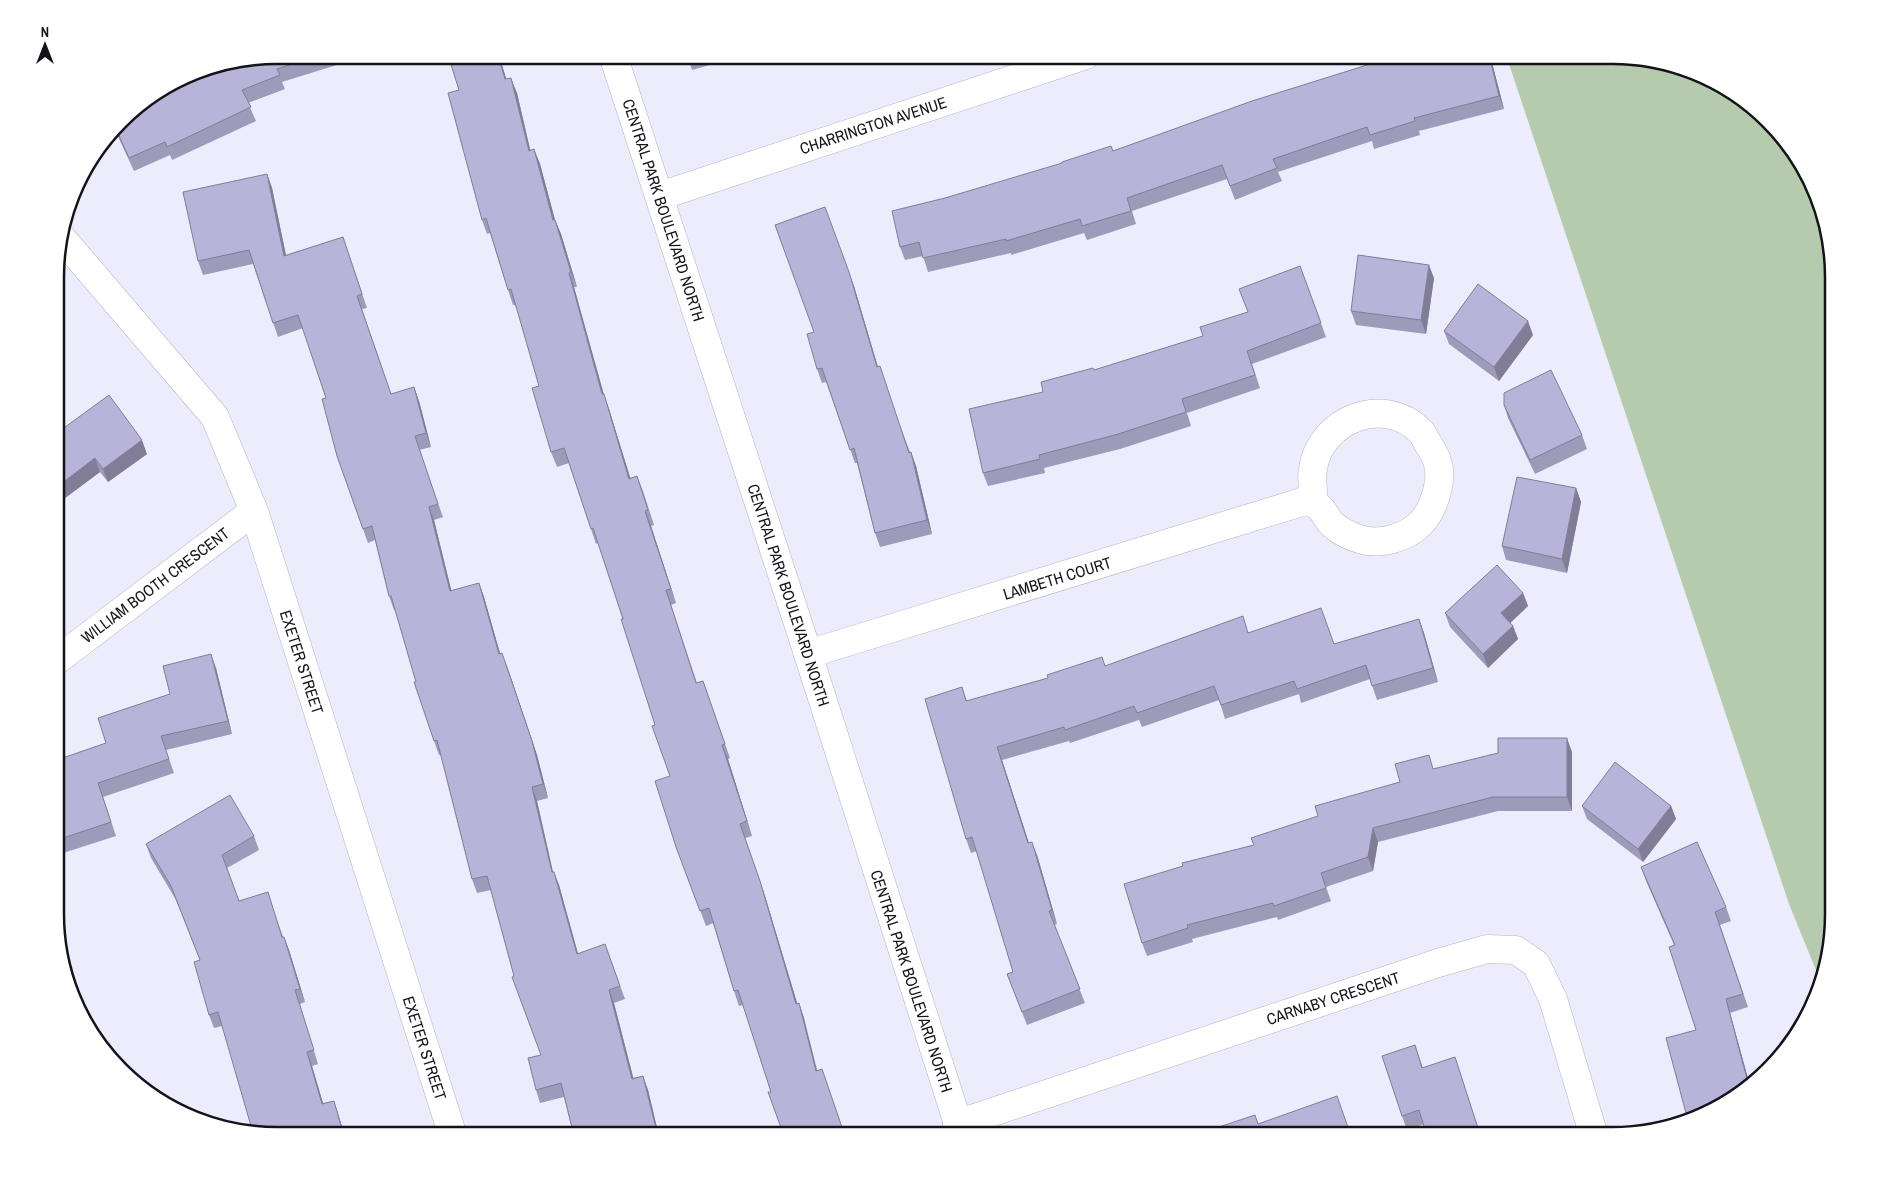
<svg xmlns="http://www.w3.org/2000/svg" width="1889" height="1191" font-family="'Archivo Narrow',sans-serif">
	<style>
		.green { fill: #b6cbae }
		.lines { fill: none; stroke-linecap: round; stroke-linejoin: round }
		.street-casing { stroke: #b5b2c6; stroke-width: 29 }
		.secondary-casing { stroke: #b5b2c6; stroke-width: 29 }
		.street { stroke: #fff; stroke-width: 28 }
		.secondary { stroke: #fff; stroke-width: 28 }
		.wall { fill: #9e9aba }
		.shaded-wall { fill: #817d97 }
		.building { fill: #b8b3d8; stroke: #817d97 }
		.labels { text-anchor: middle; stroke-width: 4.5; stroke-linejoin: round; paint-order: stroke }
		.street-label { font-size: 16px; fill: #14131a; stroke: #fff }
		.rim { fill: none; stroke: #14131a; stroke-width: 2.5 }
	</style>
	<rect width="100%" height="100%" fill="#edecfc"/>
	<!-- green -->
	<path class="green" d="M1506 55H1613L1670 63 1735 92 1804 166 1834 262V929L1822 985 1789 904Z"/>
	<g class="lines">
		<defs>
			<path id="street" d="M660 196 1086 55
				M60 236 215 417 254 511 453 1136
				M808 654 1305 501 1313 492C1313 484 1311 476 1313 469 1320 419 1385 394 1421 432 1424 435 1426 441 1429 445 1439 460 1442 473 1437 491 1434 504 1429 515 1420 524 1407 537 1381 545 1363 540 1352 537 1341 532 1333 525 1327 520 1325 512 1319 507 1316 504 1310 502 1305 501
				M57 660 254 511
				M957 1124 1438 963 1487 949 1516 950 1536 964 1553 999 1594 1136"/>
			<path id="secondary" d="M613 55 808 654 962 1136"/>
		</defs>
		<!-- street casing -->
		<use href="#street" class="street-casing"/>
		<!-- secondary casing -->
		<use href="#secondary" class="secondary-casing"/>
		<!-- street -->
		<use href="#street" class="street"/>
		<!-- secondary -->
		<use href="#secondary" class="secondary"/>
	</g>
	<!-- wall -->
	<path class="wall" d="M276 55H337L340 64 282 82 285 89 248 103 256 121 172 160 170 155 134 171 115 130 130 110 196 71Z
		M448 55H499L506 79 517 93 530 150 534 149 540 164 555 220 561 234 577 287H574L603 394 609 409 630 478 637 476 643 491 654 525 651 526 676 603 671 605 697 683 703 681 730 758 728 759 752 836 745 838 765 896 797 1004 799 1003 804 1018 771 1092 743 1005 739 1006 734 991 713 923 706 926 682 862 670 776 623 619 598 543 596 544 569 463 557 467 551 452 539 386 516 305H513L508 290 490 233 487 234 482 220 459 90Z
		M687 55H746L692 70Z
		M1399 55H1490L1504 109 1419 131 1420 135 1374 149 1372 141 1278 172 1282 181 1235 200 1227 179 1132 211 1136 224 1087 240 1084 233 1011 255V253L928 272 923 256 905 260 900 247 945 198 1113 151Z
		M267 174 272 188 286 255 343 237 367 308 362 309 391 394 414 387 419 401 431 447 419 450 443 517 434 520 451 591 479 583 484 597 500 654 507 666 537 755 548 798 537 801 553 872 559 885 578 954 605 944 625 999 614 1003 633 1078 643 1076 648 1090 659 1136H574L564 1097 540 1103 536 1090 541 1055 514 976 491 890 477 893 472 879 441 754 439 755 434 741 395 610H394L389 596 375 540 368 543 337 456 326 398 303 328 278 337 253 264 203 275 198 261Z
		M1300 266 1326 337 1252 364 1260 388 1187 413 1191 426 1120 449 1044 468 1045 473 988 486 983 473 1043 392 1094 370 1203 336 1247 312Z
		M1434 278 1426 334 1356 325 1351 311Z
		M854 286 878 367 910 452 916 466 932 534 880 547 875 533 857 463H855L826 382 822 383 817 369 814 332Z
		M1444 331 1533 335 1499 381 1449 344Z
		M1504 405 1582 435 1587 449 1535 474 1508 418Z
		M57 433 147 454 108 482 100 472 57 504Z
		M1576 488 1581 502 1567 573 1506 560 1502 546Z
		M1523 593 1528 606 1510 623 1513 626 1518 639 1488 668 1450 627 1445 613Z
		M1419 619 1424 633 1438 682 1377 700 1370 679 1301 703 1299 694 1225 719 1219 700 1142 727 1139 720 1070 743 1069 741 1002 760 1029 843 1037 855 1057 924 1054 925 1085 1003 1027 1025 1007 974 1013 972 977 851 971 853 966 839 962 687 967 701 1048 678 1105 666 1249 633 1334 644Z
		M216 668 232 734 166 750 174 773 103 797 116 836 57 855V760L106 743Z
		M1572 752V811H1498L1378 842 1373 871 1326 887 1331 901 1278 920 1277 917 1192 939 1193 942 1147 956 1142 943 1254 845 1318 816 1400 782 1434 769Z
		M1582 806H1671L1676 819 1643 862 1587 819Z
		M254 836 259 850 227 868 239 901 272 906 283 937H284L289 950 305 1002 300 1004 318 1064 312 1066 323 1103 334 1101 345 1136H276L222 1026 214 1028 209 1015 200 960 176 900 151 858 146 844Z
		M1641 867 1726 907 1731 921 1720 925 1748 1007 1730 1013 1749 1082 1723 1106 1696 1030 1674 945 1646 881Z
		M1415 1045 1423 1068 1455 1057 1478 1128H1480L1483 1136H1427L1424 1124 1407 1130 1402 1116Z"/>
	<!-- shaded-wall -->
	<path class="shaded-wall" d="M498 55H499L511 94 505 79Z
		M1489 55H1490L1504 109 1499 96Z
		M511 78 517 93 534 166 529 151Z
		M534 149 540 164 559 235 553 220Z
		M267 174 272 188 289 270 284 256Z
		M555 220 561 234 577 287 571 272Z
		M1429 265 1434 278 1426 334 1421 320Z
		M849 272 854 286 882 381 877 367Z
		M569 273 574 287 608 409 602 394Z
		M1528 321 1533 335 1499 381 1494 367Z
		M414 387 419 401 431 447 426 433Z
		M604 394 609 409 635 493 629 479Z
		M142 440 147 454 108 482 103 469Z
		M911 452 916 466 932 534 927 520Z
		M95 458 100 472 57 504V487Z
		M1576 488 1581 502 1567 573 1562 559Z
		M429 507 434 520 455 605 450 591Z
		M645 511 651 526 676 603 671 589Z
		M479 583 484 597 504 667 499 654Z
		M1523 593 1528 606 1506 627 1501 613Z
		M1419 619 1424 633 1438 682 1433 668Z
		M1513 626 1518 639 1488 668 1483 654Z
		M211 654 216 668 232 734 228 721Z
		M507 666 537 755 548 798 543 784Z
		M1567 738 1572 752V811L1567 797Z
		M722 745 728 759 752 836 747 821Z
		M997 747 1002 760 1033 856 1028 843Z
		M532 787 537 801 556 886 552 872Z
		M1671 806 1676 819 1643 862 1638 849Z
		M740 824 765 896 802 1019 796 1004Z
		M1373 828 1378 842 1373 871 1368 857Z
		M1032 842 1037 855 1057 924 1052 910Z
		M554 872 559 885 582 968 577 954Z
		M284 937 289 950 305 1002 300 989Z
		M609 990 614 1003 637 1092 632 1079Z
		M1726 999 1730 1013 1749 1082 1748 1083Z
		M799 1003 804 1018 821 1086 816 1071Z
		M307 1052 312 1066 327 1117 322 1104Z
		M643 1076 648 1090 659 1136H658Z
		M334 1101 338 1114 345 1136H344Z"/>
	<!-- building -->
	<path class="building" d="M276 55H320L277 69 280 75 242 90 251 107 167 147 165 142 129 158 116 129 130 110 183 77 198 71Z
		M448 55H498L505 79 511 78 529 151 534 149 553 220H555L571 272 569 273 602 394H604L629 479 637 476 648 510 645 511 671 589 666 590 696 683 703 681 725 744 722 745 747 821 740 824 760 881 796 1004 799 1003 816 1071 822 1069 845 1136H784L768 1092H771L738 990 734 991 709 908 700 911 676 847 655 781 670 776 652 726 655 725 621 619H623L593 528 591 529 564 448 551 452 532 388 539 386 511 289 508 290 486 218 482 220 448 93 459 90Z
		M1399 55H1489L1499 96 1414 118 1415 121 1370 135 1367 127 1273 159 1277 168 1230 186 1222 165 1127 198 1131 211 1082 226 1080 219 1006 241V239L923 258 919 242 900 247 892 211 945 198 1062 163V162L1111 146 1113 151 1252 101Z
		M267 174 284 256 343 237 362 294 357 296 391 394 414 387 426 433 415 436 438 504 429 507 450 591 479 583 499 654 502 653 532 741 543 784 532 787 552 872H554L577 954 605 944 620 986 609 990 632 1079 643 1076 658 1136H574L561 1083 536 1090 528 1058 541 1055 512 977 514 976 487 876 472 879 437 740 434 741 414 682H416L391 596H389L372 526 363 529 337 456 322 399 326 398 298 315 273 323 249 250 198 261 183 192Z
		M825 207 849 272 877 367 880 366 909 453 911 452 927 520 875 533 854 448 850 450 822 368 817 369 807 334 814 332 775 225Z
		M1358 255 1429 265 1421 320 1351 311Z
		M1300 266 1321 323 1247 351 1255 375 1182 399 1186 412 1115 435 1039 455 1040 459 983 473 969 409 1043 392 1041 382 1093 368 1094 370 1203 336 1200 327 1248 312 1239 289Z
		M1478 284 1528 321 1494 367 1444 331Z
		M1551 370 1582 435 1530 460 1504 405V393Z
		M109 395 142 440 103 469 95 458 57 487V433Z
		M1517 477 1576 488 1562 559 1502 546Z
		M1497 565 1523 593 1501 613 1513 626 1483 654 1445 613Z
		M1321 608 1334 644 1419 619 1433 668 1372 686 1366 665 1297 689 1294 681 1221 705 1214 686 1137 713 1134 706 1065 730 1064 727 997 747 1028 843 1032 842 1052 910 1049 911 1080 989 1022 1012 1007 974 1013 972 972 837 966 839 925 699 962 687 966 701 1048 678 1047 675 1102 657 1105 666 1243 616 1248 633Z
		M211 654 228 721 161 736 169 759 98 783 111 822 57 840V760L106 743 98 718 170 694 163 666Z
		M1498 738H1567V797H1493L1373 828 1368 857 1321 873 1326 888 1274 906 1273 903 1187 925 1188 928 1142 943 1124 884 1183 866 1182 863 1254 845 1251 838 1318 816 1315 806 1400 782 1395 764 1429 755 1433 769 1498 753Z
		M1615 762 1671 806 1638 849 1582 806Z
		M230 795 254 836 222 855 239 901 268 892 282 937H284L300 989 295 990 314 1050 307 1052 322 1104 334 1101 344 1136H276L253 1133 218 1012 209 1015 194 962 200 960 171 886 146 844Z
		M1697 842 1726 907 1715 912 1743 994 1726 999 1748 1083 1723 1106 1687 1117 1666 1038 1696 1030 1669 947 1675 945 1641 867Z
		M1415 1045 1422 1068 1455 1057 1478 1128H1480L1483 1136H1427L1419 1110 1402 1116 1382 1056Z
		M1337 1096 1351 1136H1209L1207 1131 1255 1115 1258 1124Z"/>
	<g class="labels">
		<!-- street labels -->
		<g class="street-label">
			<text transform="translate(873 125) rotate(-18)" y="6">CHARRINGTON AVENUE</text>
			<text transform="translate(664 210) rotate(72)" y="6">CENTRAL PARK BOULEVARD NORTH</text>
			<text transform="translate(1057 578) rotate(-17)" y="6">LAMBETH COURT</text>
			<text transform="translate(155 585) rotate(-37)" y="6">WILLIAM BOOTH CRESCENT</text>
			<text transform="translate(789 595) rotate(72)" y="6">CENTRAL PARK BOULEVARD NORTH</text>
			<text transform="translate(302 662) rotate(72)" y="6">EXETER STREET</text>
			<text transform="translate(912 981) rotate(72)" y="6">CENTRAL PARK BOULEVARD NORTH</text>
			<text transform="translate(1333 998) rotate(-18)" y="6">CARNABY CRESCENT</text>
			<text transform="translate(425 1048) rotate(72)" y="6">EXETER STREET</text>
		</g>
	</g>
	<!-- crop -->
	<path d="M0 0H1889V1191H0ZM277 64H1612A213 213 0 0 1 1825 277V914A213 213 0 0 1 1612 1127H277A213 213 0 0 1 64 914V277A213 213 0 0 1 277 64Z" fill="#fff" fill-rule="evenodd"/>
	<path class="rim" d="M277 64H1612A213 213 0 0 1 1825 277V914A213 213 0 0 1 1612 1127H277A213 213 0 0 1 64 914V277A213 213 0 0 1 277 64Z"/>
	<!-- north arrow -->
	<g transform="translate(45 45)" stroke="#ffffff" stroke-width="4" paint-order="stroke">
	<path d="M0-4L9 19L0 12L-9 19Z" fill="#14131a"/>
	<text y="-8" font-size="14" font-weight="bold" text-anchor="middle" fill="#14131a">N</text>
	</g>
</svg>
